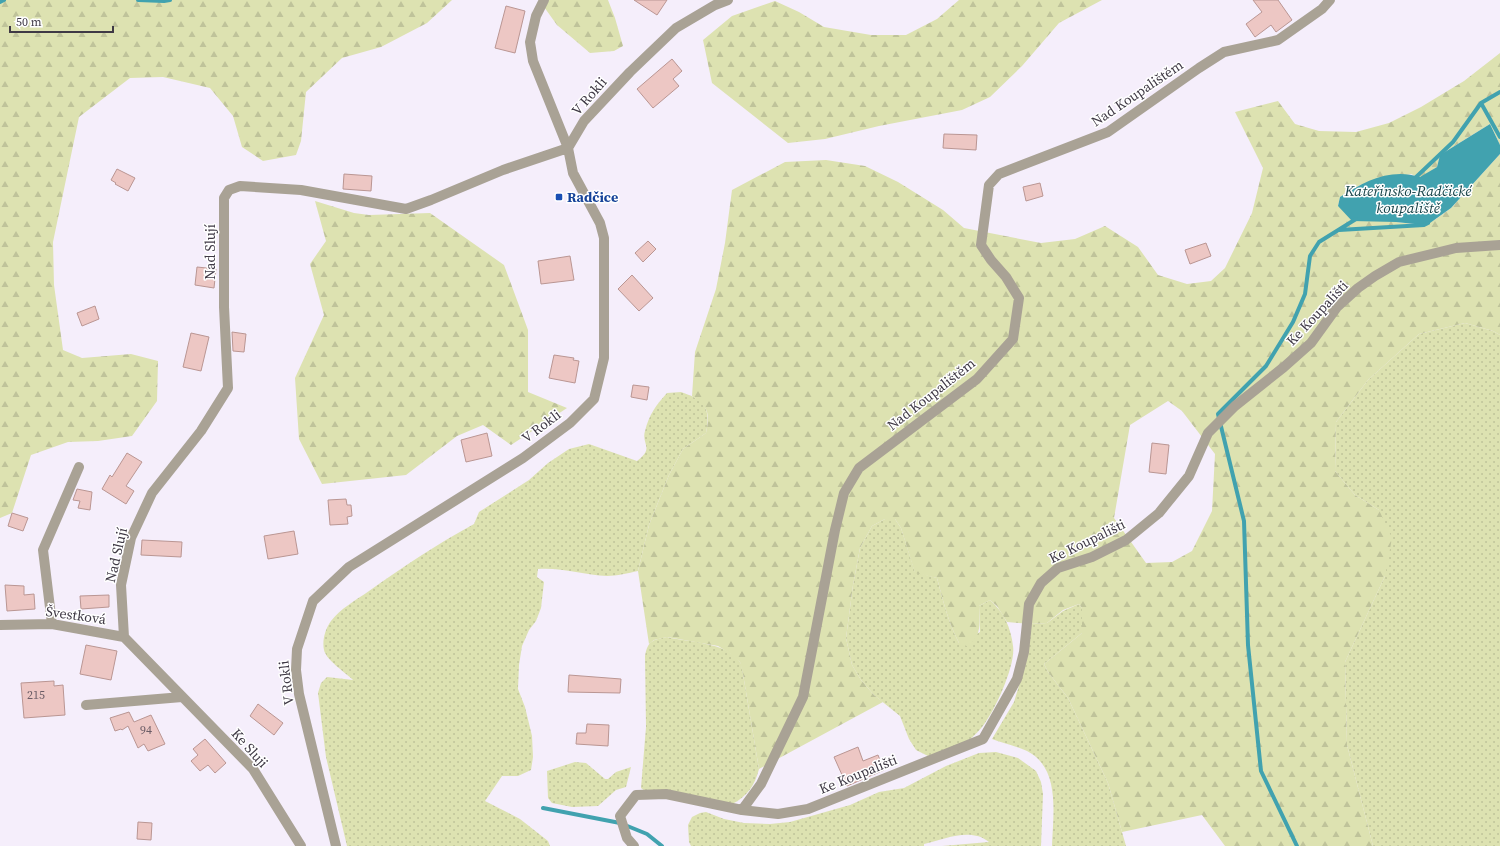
<svg xmlns="http://www.w3.org/2000/svg" width="1500" height="846" font-family="'Source Serif 4',serif">
	<style>
		.grass { fill: url(#grass-dots) }
		.forest { fill: url(#forest-firs); fill-rule: evenodd }
		.water { fill: #41a2af }
		.lines { fill: none; stroke-linecap: round; stroke-linejoin: round }
		.stream { stroke: #41a2af; stroke-width: 4 }
		.building { fill: #edc7c4; stroke: #ba9693 }
		.street { stroke: #a9a295; stroke-width: 10 }
		.transit-dot { fill: #1a4fb4; stroke: #fff; stroke-width: 1.5 }
		.labels { text-anchor: middle; stroke-width: 3; stroke-linejoin: round; paint-order: stroke }
		.number-label { font-size: 12px; fill: #6a5c65 }
		.street-label { font-size: 14px; fill: #3f3945; stroke: #fff }
		.transit-label { font-size: 14px; font-weight: bold; fill: #164399; stroke: #fff; text-anchor: start }
		.water-label { font-size: 15px; font-style: italic; fill: #164248; stroke: #fff }
	</style>
	<defs>
		<pattern id="grass-dots" width="8" height="8" patternUnits="userSpaceOnUse"><rect width="8" height="8" fill="#dde2b1"/><path d="M2 2h.1M6 6h.1" fill="none" stroke="#bfc39a" stroke-width="1.8" stroke-linecap="round"/></pattern>
		<pattern id="forest-firs" width="22" height="20" patternUnits="userSpaceOnUse"><rect width="22" height="20" fill="#dde2b1"/><path d="M5 1l3.5 6h-7zM16 11l3.5 6h-7z" fill="#bfc39a"/></pattern>
	</defs>
	<rect width="100%" height="100%" fill="#f5eefb"/>
	<!-- grass -->
	<path class="grass" d="M1465 323 1493 331 1500 335V846H1373L1347 745 1345 662 1385 576 1379 510 1355 495 1335 471 1336 422 1368 380 1419 334Z
		M681 392C705 400 711 408 706 433L683 449 669 475 649 525 638 571C628 573 617 576 607 576 584 575 560 567 538 569L537 577 544 582 541 608 536 621 529 630 522 646 519 665 518 689 525 707 532 736 533 757 531 770 518 776H502L485 801 520 819 548 841 550 846H347L326 757 318 693 321 683 327 677 353 680C346 673 326 660 324 650 322 641 325 629 331 621 340 609 356 600 369 591 403 567 437 544 474 524L479 512 529 480 548 463 569 449 589 444 637 461C655 448 641 444 645 431 649 415 656 405 667 393Z
		M885 519H895L901 528 915 572 937 578C943 600 948 622 959 643L980 632 979 606 990 600C1004 612 1011 628 1013 646 1016 664 996 708 985 723 981 729 974 736 968 741 960 747 938 752 928 756L916 750 909 739 900 716 874 695 861 680 852 665 846 638 853 585 860 548 872 526Z
		M1079 604 1082 608V633L1044 664 1048 672 1068 698 1108 783 1126 846H1052C1053 815 1061 768 1027 751 1016 746 1003 743 992 739L1014 702 1027 659 1030 624 1047 623 1063 611Z
		M667 637C687 642 727 642 740 662 742 665 742 670 743 674L759 769C755 785 747 797 732 804L645 791 641 788 646 727 645 656C648 640 653 640 667 637Z
		M996 752 1018 758 1036 771 1041 782 1043 794 1041 846H942L989 842C971 827 945 839 924 844V846H691L689 842 688 825 692 817 700 813 706 812 724 819 744 823 770 824 790 822 850 805 879 792 904 788 946 766 979 753Z
		M575 762 586 763 605 779H608L616 772 631 767 626 787 616 790 598 806 572 807 552 803 548 798 547 771Z"/>
	<!-- forest -->
	<path class="forest" d="M0 0H452L427 23 381 47 342 58 306 92 301 141 296 155 263 161 242 147 233 116 210 88 163 77 130 78 79 117 53 242 54 285 63 350 82 358 131 354 158 361 157 401 132 436 98 441 68 442 31 455 12 513 0 518Z
		M539 0H608L615 18 623 46 614 51 590 53 557 25Z
		M959 0H1102L1059 23 1022 66 990 97 962 110 879 126 825 139 788 143 712 83 703 40 732 16 775 1 799 12 824 27 871 35H906L937 19Z
		M1500 53V145L1490 124 1440 155 1437 167 1420 178 1411 174 1360 185 1340 197 1338 206 1396 222 1424 225 1436 219 1451 208 1500 154V335L1493 331 1465 323 1419 334 1368 380 1336 422 1335 471 1355 495 1379 510 1392 538 1385 576 1345 662 1347 745 1373 846H1225L1202 815 1122 832 1108 783 1068 698 1048 672 1044 664 1082 633V608L1079 604 1063 610 1047 623 1030 624 1007 622 997 606 990 600 979 606C979 624 983 635 967 646L959 643C948 622 943 600 937 578L915 573 901 528 895 519H885L872 526 860 548 853 585 846 638 852 665 861 680 874 695 883 702 759 769 743 674 740 662 731 654 718 646 667 637 654 640 649 644 638 571 649 525 669 475 683 449 706 433C710 413 709 408 692 396L695 352 716 289 725 243 732 190 785 162 826 160 865 166 898 182 943 210 964 228 1041 243 1075 239 1105 226 1138 247 1158 275 1187 284 1211 281 1225 268 1252 213 1263 168 1235 112 1278 101 1295 124 1319 131 1356 132 1389 123 1421 107 1464 81ZM1168 401 1182 411 1215 454 1212 511 1192 551 1172 562 1146 563 1114 518 1130 425Z
		M315 201 354 213 369 215 430 213 504 265 528 330V392L567 408 511 445 483 425 457 436 406 475 322 484 299 439 295 378 324 315 310 264 326 241Z"/>
	<!-- water -->
	<path class="water" d="M1490 124 1500 145V154L1451 208 1430 223 1424 225 1396 222 1352 221 1338 206 1340 197C1365 181 1390 168 1420 177L1437 167 1440 155Z"/>
	<g class="lines">
		<!-- stream -->
		<path class="stream" d="M138 0 164 1 170 0
			M0 2 4 0
			M1481 103 1500 137
			M1413 180 1453 142 1481 103 1500 92
			M1339 230 1424 225 1428 223
			M543 808 620 823 647 834 662 846
			M1297 846 1261 771 1248 645 1244 521 1218 414 1266 366 1293 322 1305 294 1310 256 1319 242 1356 219"/>
	</g>
	<!-- building -->
	<path class="building" d="M634 0H667L657 15Z
		M1253 0H1278L1292 20 1276 32 1271 25 1255 37 1246 24 1262 12Z
		M506 6 525 11 515 53 495 48Z
		M672 59 682 71 673 79 679 86 653 108 637 89Z
		M944 134 977 135 976 150 943 148Z
		M117 169 135 178 128 191 115 184 116 183 111 180Z
		M344 174 372 176 371 191 343 189Z
		M1040 183 1043 196 1026 201 1023 187Z
		M648 241 656 249 643 262 635 253Z
		M1206 243 1211 256 1190 264 1185 250Z
		M570 256 574 280 541 284 538 261Z
		M197 267 216 269 214 288 195 285Z
		M632 275 653 298 639 311 618 289Z
		M95 306 99 319 82 326 77 313Z
		M232 332 246 334 244 352 233 351Z
		M191 333 209 337 201 371 183 367Z
		M554 355 574 358 573 360 579 361 575 383 549 378Z
		M633 385 649 387 647 400 631 397Z
		M487 433 492 456 466 462 461 440Z
		M1152 443 1169 445 1166 474 1149 472Z
		M127 453 142 462 126 486 134 491 126 504 102 489 110 475 112 477Z
		M77 489 92 492 90 510 78 508 80 501 73 500Z
		M346 499 347 505H351L352 516 347 517 348 524 330 525 328 500Z
		M12 513 28 518 23 531 8 526Z
		M294 531 298 554 268 559 264 536Z
		M142 540 182 542 181 557 141 555Z
		M5 585 24 586V595L34 594 35 609 7 611Z
		M109 595V607L81 609 80 596Z
		M86 645 117 651 111 680 80 674Z
		M569 675 621 679 620 693 568 692Z
		M54 681V686L63 685 65 715 24 718 21 683Z
		M258 704 283 723 274 735 250 716Z
		M129 712 134 722 151 715 165 744 148 751 144 744 138 748 128 726 122 730 121 729 115 731 110 718Z
		M587 724 609 725 608 746 576 744 577 733H586Z
		M205 739 226 763 215 773 208 765 200 771 191 761 198 755 193 749Z
		M858 747 863 761 878 755 884 770 847 786 834 757Z
		M138 822 152 823 151 840 137 839Z"/>
	<g class="lines">
		<!-- street -->
		<path class="street" d="M568 148 584 121 630 72 676 28 715 5 728 0
			M52 624 43 550 79 467
			M0 625 52 624 124 637
			M124 637 121 585 131 538 152 493 201 431 228 388 224 307V198L229 190 240 186 301 190 406 209 431 200 503 170 568 148
			M124 637 253 769 301 846
			M86 705 182 697
			M742 810 761 784 803 697 835 530 844 493 859 468 977 379 1013 339 1019 298 1006 277 991 260 981 245 989 185 999 174 1108 132 1199 68 1224 52 1278 40 1322 9 1330 0
			M336 846 299 694 296 670 297 649 313 601 349 567 523 458 570 423 594 399 604 358V238L600 223 573 173 568 148 533 61 530 42 536 16 544 0
			M634 846 627 838 620 816 636 795 666 794 742 810 778 814 808 809 983 739 1017 679 1024 652 1029 604 1041 583 1058 568 1092 557 1126 540 1159 513 1189 476 1208 433 1235 406 1284 367 1311 343 1337 307 1358 288 1375 276 1399 262 1456 248 1500 245"/>
	</g>
	<!-- markers -->
	<rect class="transit-dot" x="555" y="193" width="8" height="8" rx="2"/>
	<g class="labels">
		<!-- number labels -->
		<g class="number-label">
			<text x="36" y="699">215</text>
			<text x="146" y="734">94</text>
		</g>
		<!-- street labels -->
		<g class="street-label">
			<text transform="translate(1137 93) rotate(-34)" y="5">Nad Koupalištěm</text>
			<text transform="translate(589 96) rotate(-49)" y="5">V Rokli</text>
			<text transform="translate(210 252) rotate(-90)" y="5">Nad Slují</text>
			<text transform="translate(1317 313) rotate(-47)" y="5">Ke Koupališti</text>
			<text transform="translate(931 394) rotate(-38)" y="5">Nad Koupalištěm</text>
			<text transform="translate(541 426) rotate(-37)" y="5">V Rokli</text>
			<text transform="translate(1087 541) rotate(-26)" y="5">Ke Koupališti</text>
			<text transform="translate(116 555) rotate(-77)" y="5">Nad Slují</text>
			<text transform="translate(76 615) rotate(8)" y="5">Švestková</text>
			<text transform="translate(286 683) rotate(-97)" y="5">V Rokli</text>
			<text transform="translate(250 748) rotate(48)" y="5">Ke Sluji</text>
			<text transform="translate(858 774) rotate(-22)" y="5">Ke Koupališti</text>
		</g>
		<!-- transit labels -->
		<g class="transit-label">
			<text x="567" y="202">Radčice</text>
		</g>
		<!-- water labels -->
		<g class="water-label">
			<text x="1408" y="196">Kateřinsko-Radčické<tspan x="1408" dy="17">koupaliště</tspan></text>
		</g>
	</g>
	<!-- scale -->
	<path d="M10 26v6h103v-6" fill="none" stroke="#3f3945" stroke-width="2"/>
	<text x="16" y="26" font-size="12" fill="#3f3945" stroke="#ffffff" stroke-width="3" paint-order="stroke">50 m</text>
</svg>
